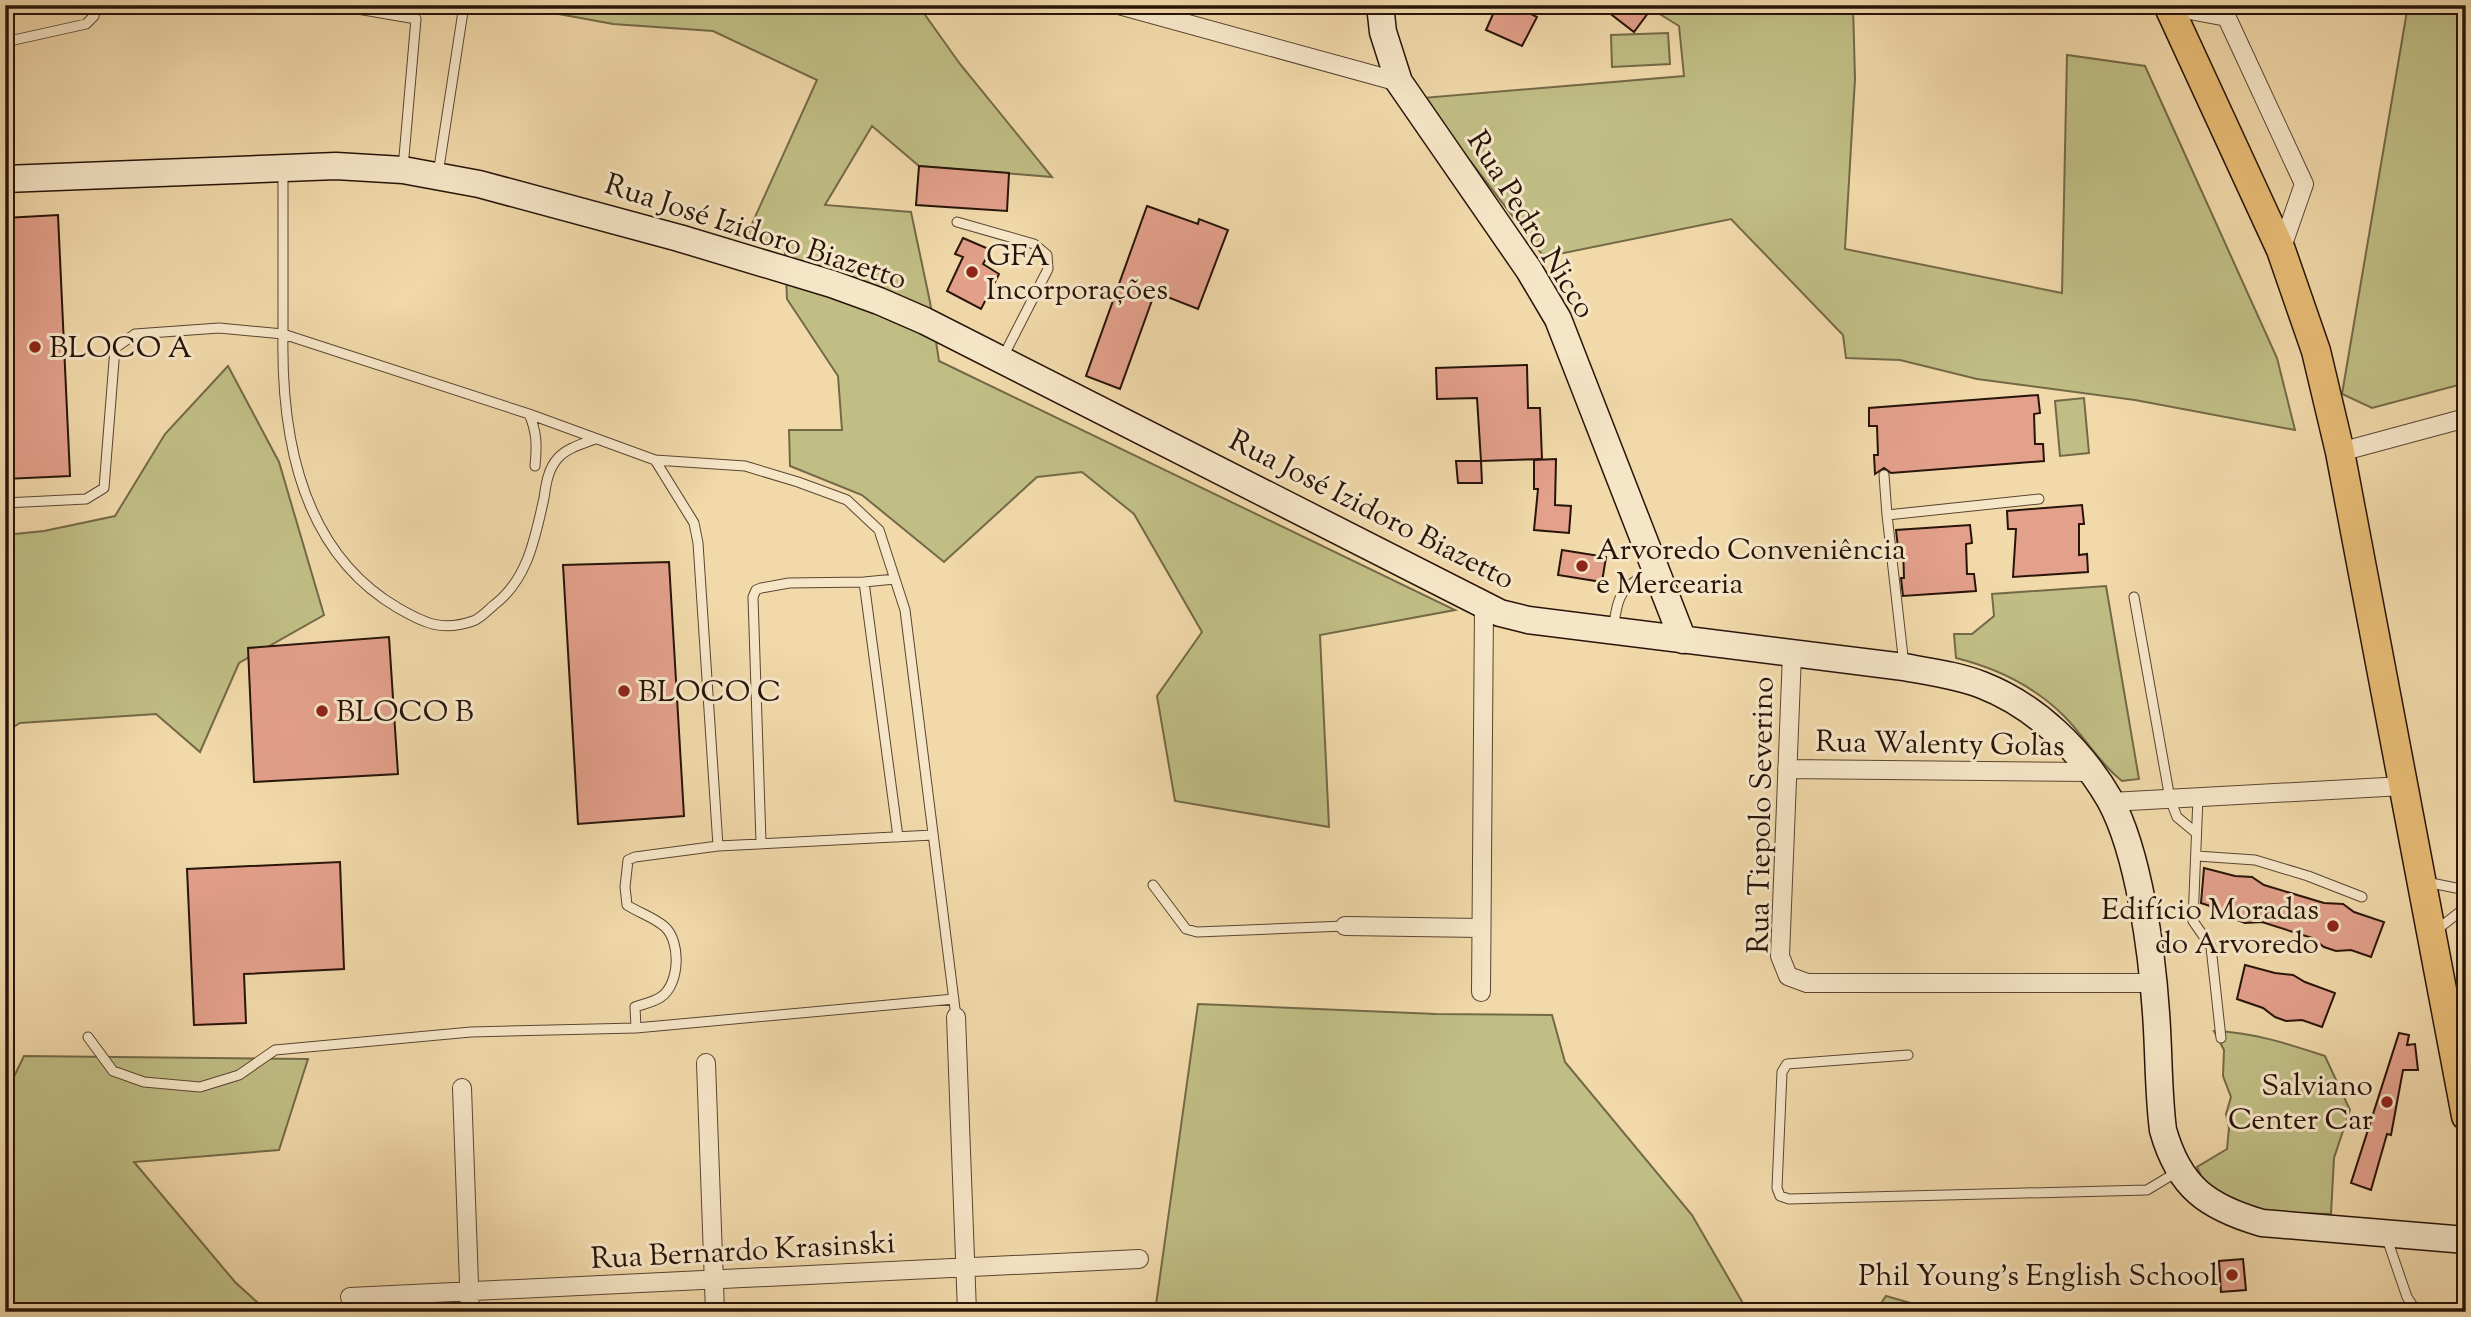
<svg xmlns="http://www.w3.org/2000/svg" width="2471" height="1317" font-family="'Sorts Mill Goudy',serif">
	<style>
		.green { fill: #c0be85; stroke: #746947; stroke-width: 2 }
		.building { fill: #e3a08b; stroke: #281409; stroke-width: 2 }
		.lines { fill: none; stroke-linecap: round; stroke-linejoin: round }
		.lane-casing { stroke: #5a4531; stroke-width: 11 }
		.street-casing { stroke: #5a4531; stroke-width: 20 }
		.secondary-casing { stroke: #281409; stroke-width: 29 }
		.primary-casing { stroke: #281409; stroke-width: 31 }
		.lane { stroke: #f6e6c8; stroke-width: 9 }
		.street { stroke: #f6e6c8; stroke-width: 18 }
		.secondary { stroke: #f6e6c8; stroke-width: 26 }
		.primary { stroke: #e8bc75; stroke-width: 28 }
		.poi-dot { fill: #8f2418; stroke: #f6e6c8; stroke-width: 2.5 }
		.labels { text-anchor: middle; stroke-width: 6; stroke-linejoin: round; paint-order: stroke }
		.street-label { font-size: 30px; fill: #281409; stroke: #f6e6c8 }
		.poi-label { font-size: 30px; fill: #281409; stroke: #f6e6c8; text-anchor: start }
	</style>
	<rect width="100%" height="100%" fill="#f1d9aa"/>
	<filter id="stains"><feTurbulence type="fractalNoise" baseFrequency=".00286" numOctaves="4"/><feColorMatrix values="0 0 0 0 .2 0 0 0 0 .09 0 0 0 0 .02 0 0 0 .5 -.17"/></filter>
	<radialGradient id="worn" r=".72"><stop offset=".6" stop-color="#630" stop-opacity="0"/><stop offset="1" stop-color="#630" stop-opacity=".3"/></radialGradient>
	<!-- green -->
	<path class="green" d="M543 5H918L960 64 1052 177 919 166 872 126 825 205 911 212 930 302 939 361 1455 610 1320 635 1329 827 1175 801 1157 696 1202 632 1134 514 1082 472 1037 477 944 562 862 495 790 466 789 430H842L838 376 787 299 785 250 746 237 817 80 713 31 613 24 548 12Z
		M1645 5H1853L1855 79 1845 249 2062 293 2067 55 2145 66 2277 358 2295 430 2135 400 1977 379 1900 360 1846 358 1843 335 1731 219 1544 257 1422 98 1684 76 1679 26Z
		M2408 5H2466V383L2372 408 2342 394Z
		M1668 33 1670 64 1612 67 1611 35Z
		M228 366 279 462 324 615 239 663 200 752 156 714 20 723 5 732V535L44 531 115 516 165 434Z
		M2084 398 2089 453 2060 456 2055 401Z
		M2106 586 2139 779 2122 781C2099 763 2085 737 2064 716 2035 687 1996 668 1956 658L1954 634H1972L1994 616 1992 594Z
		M1198 1004 1436 1014 1552 1015 1565 1062 1692 1215 1748 1312H1155Z
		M2214 1031C2252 1032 2289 1044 2325 1056L2350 1110 2334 1158 2331 1214 2257 1212 2206 1187 2197 1167 2227 1149 2229 1128 2226 1114 2231 1097 2223 1076 2224 1050Z
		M24 1056 308 1059 279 1150 134 1162 235 1282 268 1312H5V1095Z
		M1886 1296 1935 1310V1312H1875Z"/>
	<!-- building -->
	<path class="building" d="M1497 5H1512L1537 17 1522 46 1486 30Z
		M1599 5H1654L1634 32Z
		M919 166 1009 173 1007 211 916 205Z
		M1147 206 1198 224 1199 219 1228 230 1198 309 1155 292 1120 389 1086 376Z
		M58 215 70 476 5 479V218Z
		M963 238 991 250 983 264 999 274 981 309 947 291 963 257 955 254Z
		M1527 365 1528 408H1540L1542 459 1481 461 1477 398 1437 399 1436 368Z
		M2038 395 2040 413 2034 414 2035 444H2043L2044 461 1891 473 1884 468 1875 474 1874 455H1878L1877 426H1869V408Z
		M1556 459 1555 505 1571 506 1569 533 1534 530 1538 489H1534V460Z
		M1456 461H1481L1482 483H1458Z
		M2082 505 2084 524H2079V555L2087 554 2088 572 2013 577 2016 529H2008L2007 511Z
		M1970 525 1972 543 1966 544 1967 574H1974L1976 591 1903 596 1901 578H1904L1903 548H1898L1896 530Z
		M1562 550 1606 557 1602 582 1558 575Z
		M669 562 684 816 578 824 563 565Z
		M389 637 398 774 254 782 248 648Z
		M340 862 344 969 244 974 246 1023 194 1025 187 869Z
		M2204 868 2235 876 2252 877 2264 885 2324 903 2343 904 2354 912 2384 922 2371 957 2351 950 2336 951 2324 947 2312 938 2262 922 2245 923 2235 919 2222 910 2201 903Z
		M2245 965 2275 973 2293 975 2305 982 2335 993 2322 1027 2302 1020 2286 1021 2275 1017 2263 1008 2237 999Z
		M2399 1033 2409 1035 2407 1045 2415 1044 2418 1070H2403L2391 1135 2387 1134 2371 1190 2351 1183Z
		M2243 1259 2246 1290 2221 1292 2219 1261Z"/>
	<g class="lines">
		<defs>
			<path id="lane" d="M352 8 416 19 403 168
				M5 42 86 24 94 16 97 5
				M283 170V334L529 414 655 460 745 466 798 482 847 500 879 530 905 610 956 1017
				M438 174 464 5
				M957 222 1034 244 1047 255 1048 269 1003 357
				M529 414C537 432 537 446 535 466
				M1884 475 1887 515
				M5 503 86 499 104 488 115 348 135 334 219 328 283 334C281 437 302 552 398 608 424 623 442 632 473 621 480 619 488 610 494 605 528 579 535 538 544 498 546 484 548 469 558 458 567 448 582 444 595 439
				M864 582 898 837
				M2134 597 2170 799 2177 817 2195 832
				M1613 629C1619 591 1620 590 1653 570
				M1904 665 1887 515 2039 499
				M2198 797 2193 921 2211 947 2221 1038
				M761 842 753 597 756 590 761 588 789 583 864 582 895 579
				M718 846 933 835
				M2197 856 2255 860 2308 876 2362 897
				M2426 882 2466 890
				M1153 885 1186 929 1197 932 1345 926
				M2434 932 2466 907
				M636 1028 635 1007C643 1004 654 1002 661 997 680 984 681 942 665 927 654 917 639 913 627 905L625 887 628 860 635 857 718 846 698 543 694 523 655 460
				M88 1037 113 1071 144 1082 200 1087 239 1075 275 1050 471 1032 636 1028 954 999
				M1908 1055 1787 1064 1782 1072 1777 1188 1780 1196 1789 1199 2147 1190 2177 1172
				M2386 1236 2407 1297 2417 1312"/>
			<path id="street" d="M1119 5 1399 82
				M2221 5 2304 184 2281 250
				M2168 6 2227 17
				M2340 452 2466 418
				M1792 654 1780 956 1788 976 1807 983H2154
				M1787 769 2092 772
				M2111 802 2403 786
				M1345 926 1481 928
				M1481 992 1484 605
				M956 1017 967 1312
				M706 1063 715 1312
				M462 1088 470 1312
				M350 1297 1139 1259"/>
			<path id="secondary" d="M1380 5 1383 32 1399 82 1529 270 1558 319 1683 640
				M5 179 336 166 403 170 479 184 679 238 832 284 879 301 925 321 1500 613 1528 620 1904 667C1930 672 1957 675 1982 685 2036 706 2081 750 2110 800 2139 853 2152 953 2156 1013 2159 1052 2158 1091 2163 1130 2179 1187 2207 1207 2262 1223L2466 1240"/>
			<path id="primary" d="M2168 5 2281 250 2316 351 2340 452 2466 1116"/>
		</defs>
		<!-- lane casing -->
		<use href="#lane" class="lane-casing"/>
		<!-- street casing -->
		<use href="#street" class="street-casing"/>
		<!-- secondary casing -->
		<use href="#secondary" class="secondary-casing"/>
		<!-- primary casing -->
		<use href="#primary" class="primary-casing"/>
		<!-- lane -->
		<use href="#lane" class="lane"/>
		<!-- street -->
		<use href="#street" class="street"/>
		<!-- secondary -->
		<use href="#secondary" class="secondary"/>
		<!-- primary -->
		<use href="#primary" class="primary"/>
	</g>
	<!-- markers -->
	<g class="poi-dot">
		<circle cx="972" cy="272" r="7"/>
		<circle cx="35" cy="347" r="7"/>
		<circle cx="1582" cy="566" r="7"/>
		<circle cx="624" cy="691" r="7"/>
		<circle cx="322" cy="711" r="7"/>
		<circle cx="2333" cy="926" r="7"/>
		<circle cx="2387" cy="1102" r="7"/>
		<circle cx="2232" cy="1275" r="7"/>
	</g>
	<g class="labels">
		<!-- street labels -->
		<g class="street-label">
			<text transform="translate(1532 224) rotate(58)" y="10">Rua Pedro Nicco</text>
			<text transform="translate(756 231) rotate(18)" y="10">Rua José Izidoro Biazetto</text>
			<text transform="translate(1372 509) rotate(27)" y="10">Rua José Izidoro Biazetto</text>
			<text transform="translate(1940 743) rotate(1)" y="10">Rua Walenty Golas</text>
			<text transform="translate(1760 815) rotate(-89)" y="10">Rua Tiepolo Severino</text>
			<text transform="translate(743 1250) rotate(-3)" y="10">Rua Bernardo Krasinski</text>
		</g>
		<!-- poi labels -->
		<g class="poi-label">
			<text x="986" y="265">GFA<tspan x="986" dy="34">Incorporações</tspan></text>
			<text x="49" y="357">BLOCO A</text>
			<text x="1596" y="559">Arvoredo Conveniência<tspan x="1596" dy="34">e Mercearia</tspan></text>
			<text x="638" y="701">BLOCO C</text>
			<text x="336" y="721">BLOCO B</text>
			<text x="2319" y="919" text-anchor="end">Edifício Moradas<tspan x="2319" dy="34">do Arvoredo</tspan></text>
			<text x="2373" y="1095" text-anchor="end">Salviano<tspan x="2373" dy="34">Center Car</tspan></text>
			<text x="2218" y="1285" text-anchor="end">Phil Young's English School</text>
		</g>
	</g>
	<!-- margin -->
	<rect width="2471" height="1317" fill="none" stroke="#f1d9aa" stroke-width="28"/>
	<rect x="7" y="7" width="2457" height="1303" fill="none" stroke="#281409" stroke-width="3.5"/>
	<rect x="14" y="14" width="2443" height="1289" fill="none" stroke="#281409" stroke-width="2"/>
	<rect width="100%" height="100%" filter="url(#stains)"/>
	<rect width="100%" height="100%" fill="url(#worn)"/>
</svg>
